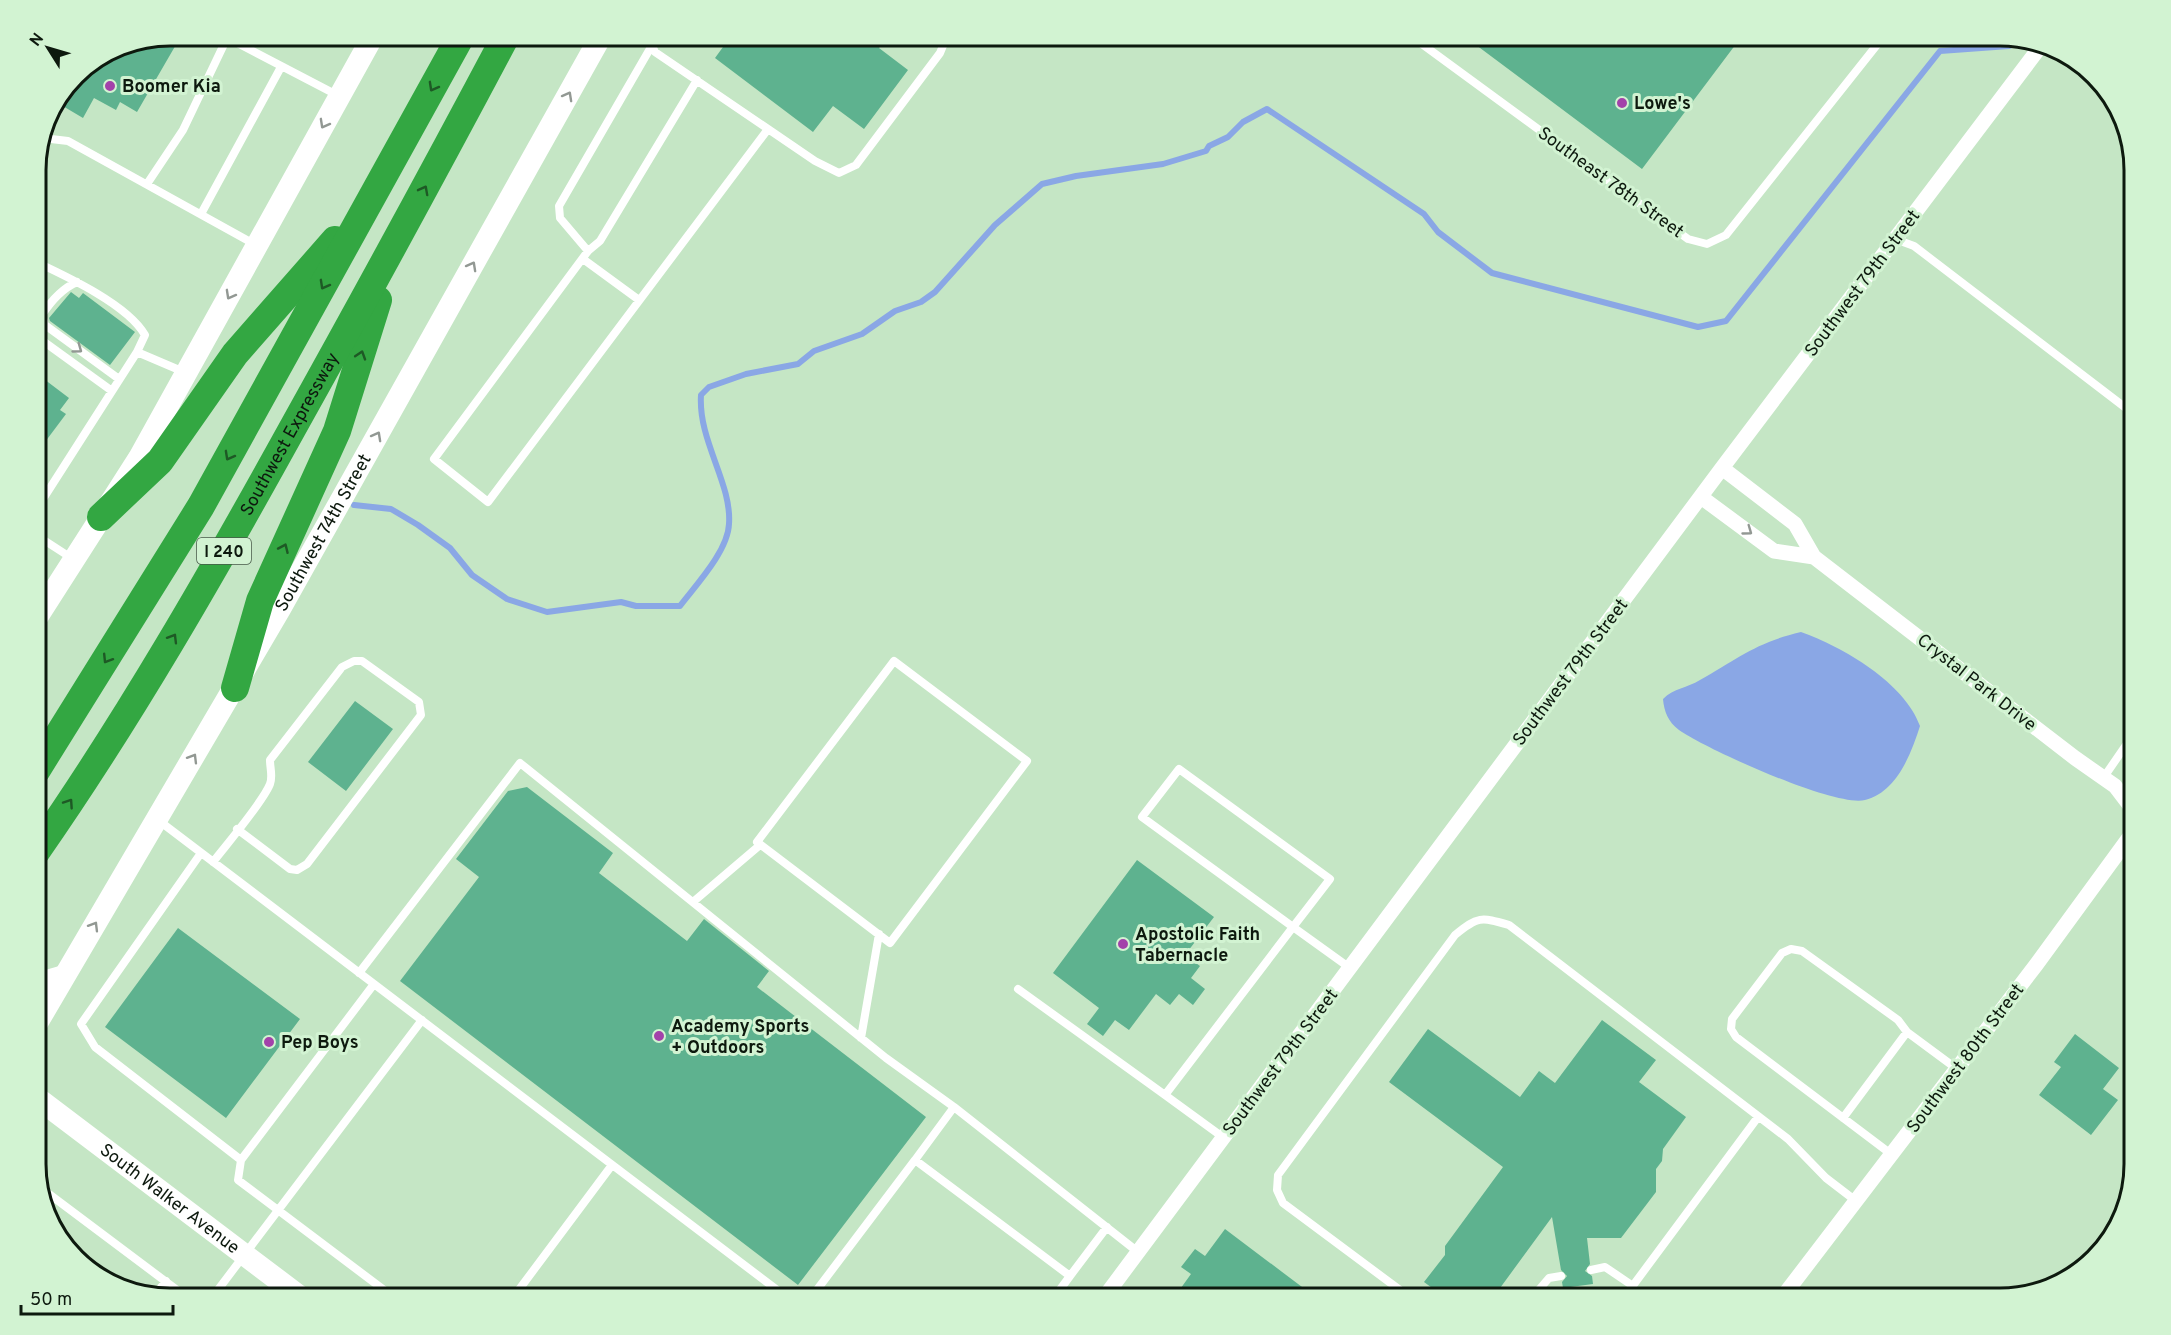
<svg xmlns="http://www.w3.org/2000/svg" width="2171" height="1335" font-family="Overpass,sans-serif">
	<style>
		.water { fill: #8aa7e5 }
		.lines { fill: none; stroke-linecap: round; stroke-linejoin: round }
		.stream { stroke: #8aa7e5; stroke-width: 6 }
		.building { fill: #5eb28f }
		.service { stroke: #fff; stroke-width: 8 }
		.minor { stroke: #fff; stroke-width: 15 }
		.secondary { stroke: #fff; stroke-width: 22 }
		.motorway { stroke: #33a742; stroke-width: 28 }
		.oneway { stroke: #1e5925 }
		.oneway2 { stroke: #929893 }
		.poi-dot { fill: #a342aa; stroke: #d2f3d2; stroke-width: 2 }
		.labels { text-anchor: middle; stroke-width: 6; stroke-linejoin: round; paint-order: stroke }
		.shield { fill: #d2f3d2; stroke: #485a49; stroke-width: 1.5 }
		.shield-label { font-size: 16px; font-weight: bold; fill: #0d190e }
		.poi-label { font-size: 18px; font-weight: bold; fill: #0d190e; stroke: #d2f3d2; text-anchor: start }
		.street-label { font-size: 18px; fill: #0d190e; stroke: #d2f3d2 }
		.rim { fill: none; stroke: #0d190e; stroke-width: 3 }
	</style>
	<rect width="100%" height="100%" fill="#c5e6c5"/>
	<!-- water -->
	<path class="water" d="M1801 632C1843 647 1905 683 1920 726 1911 754 1897 792 1865 800 1836 808 1706 749 1679 730 1668 722 1664 711 1663 699 1674 688 1687 688 1700 680 1739 658 1755 643 1801 632Z"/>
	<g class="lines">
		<!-- stream -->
		<path class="stream" d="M354 505 391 509 418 525 450 548 472 575 507 599 547 612 621 602 636 606H680C696 585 728 551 729 524 732 483 698 441 701 395L709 387 746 374 798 364 814 351 862 334 895 311 921 302 935 292 995 225 1042 184 1076 176 1163 164 1206 151 1209 146 1228 137 1243 122 1267 109 1424 214 1438 232 1492 273 1698 327 1726 321 1940 51 2009 46"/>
	</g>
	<!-- building -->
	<path class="building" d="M171 36H181L137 112 120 102 116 110 94 98 83 118 56 102 76 75 119 46Z
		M731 36H888L879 48 908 70 864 129 833 106 813 132 715 58Z
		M1464 36H1742L1642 169Z
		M71 292 79 298 83 293 135 332 110 365 50 321 49 318Z
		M36 373 69 398 60 410 66 414 36 454Z
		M355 701 393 729 346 791 308 762Z
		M527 787 613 853 599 873 687 941 704 919 769 971 757 987 926 1117 798 1285 400 981 479 877 456 859 508 791Z
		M1137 860 1214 917 1185 955 1200 966 1191 978 1205 989 1193 1005 1179 994 1170 1005 1156 994 1129 1030 1115 1020 1103 1036 1087 1024 1099 1008 1053 973Z
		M178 928 300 1019 226 1118 105 1027Z
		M1602 1020 1656 1060 1639 1082 1686 1117 1663 1149 1662 1161 1656 1169V1192L1621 1238H1587L1590 1264 1585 1271 1592 1276 1593 1284 1563 1288 1562 1282 1567 1276 1561 1270 1552 1217 1492 1299H1447L1424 1282 1445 1255V1246L1503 1167 1389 1082 1428 1029 1520 1097 1539 1071 1555 1083Z
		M2075 1034 2119 1068 2103 1089 2118 1100 2091 1135 2039 1095 2061 1067 2054 1062Z
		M1225 1229 1318 1299H1173L1191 1274 1181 1267 1195 1249 1205 1256Z"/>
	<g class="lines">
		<!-- service -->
		<path class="service" d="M224 36 337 95
			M654 36 651 43 655 52 815 161 839 173 856 165 940 53 947 36
			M1411 36 1688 239 1707 244 1726 235 1884 36
			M651 47 559 206 560 218 588 251 434 459 488 502 768 129
			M44 134 51 139 68 141 256 245
			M147 184 183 130 227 38
			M201 214 281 67
			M1895 239 1914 246 2135 415
			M588 251 600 241 697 80
			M583 259 639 300
			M36 262C68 277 128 305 145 335L137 352
			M77 282C61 289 51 301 42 315L45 325 119 379
			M36 336 112 391
			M36 510 137 352 184 372
			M36 535 73 559
			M894 661 1027 761 890 943 757 842Z
			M1179 769 1330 879 1293 927 1142 817Z
			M2104 777 2135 732
			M158 820 789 1299
			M201 853 81 1024 95 1047 241 1160 238 1180 396 1299
			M213 862C227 844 263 802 270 784 273 776 270 769 270 760L342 667 354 661H362L419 702 421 715 307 864 297 870 290 869 237 829
			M693 902 760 845
			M359 973 520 763 886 1058 954 1107
			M1018 989 1165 1095
			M861 1038 879 934
			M1843 1118 1907 1032
			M1224 1138 1165 1095 1293 927 1350 968
			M1891 1154 1736 1037 1731 1029 1732 1019 1782 953 1791 949 1802 951 1898 1020 1907 1032 1957 1069
			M241 1160 374 984
			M915 1160 954 1107 1138 1252
			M41 1188 189 1299
			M1591 1270 1605 1267 1633 1286
			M1070 1276 1107 1227
			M155 1295 166 1281
			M211 1299 422 1020
			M512 1299 612 1165
			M810 1299 915 1160 1070 1276 1053 1299
			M1412 1299 1283 1203 1277 1190 1278 1175 1455 935C1478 916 1481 917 1509 925L1788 1139 1826 1178 1856 1201
			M1531 1299 1549 1278 1561 1276
			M1623 1299 1758 1117"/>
		<!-- minor -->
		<path class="minor" d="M1722 468 1795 524 1814 557 2075 758 2115 786 2134 811 2131 835 2036 965 1781 1299
			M1701 497 1774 551 1814 557
			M1103 1299 1722 468 2040 47"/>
		<!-- secondary -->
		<g class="secondary">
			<path d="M36 619 139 458 373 36"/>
			<path d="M36 984 64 976"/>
			<path id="s1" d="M36 1025 280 609 601 36"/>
			<path id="s2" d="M36 1097 303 1299"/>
		</g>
		<!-- motorway -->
		<g class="motorway">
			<path d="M101 517 160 461 235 354 335 240"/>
			<path d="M235 688 260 601 337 431 378 300"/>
			<path d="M36 771 201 506 461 36"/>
			<path id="s3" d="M36 852C130 717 212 574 291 431 364 300 436 168 506 36"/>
		</g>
	</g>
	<!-- one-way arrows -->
	<defs><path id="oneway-chevron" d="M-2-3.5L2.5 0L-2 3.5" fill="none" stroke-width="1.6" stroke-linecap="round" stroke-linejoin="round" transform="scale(1.5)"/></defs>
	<g class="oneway">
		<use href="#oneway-chevron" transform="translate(433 87) rotate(119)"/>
		<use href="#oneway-chevron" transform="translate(424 190) rotate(-62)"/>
		<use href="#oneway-chevron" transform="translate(324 285) rotate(119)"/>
		<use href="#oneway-chevron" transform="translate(361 355) rotate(-72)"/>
		<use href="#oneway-chevron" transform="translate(229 456) rotate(119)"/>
		<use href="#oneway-chevron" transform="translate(284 548) rotate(-66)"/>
		<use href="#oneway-chevron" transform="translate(173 638) rotate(-59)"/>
		<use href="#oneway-chevron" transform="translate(107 659) rotate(122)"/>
		<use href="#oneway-chevron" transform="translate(69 803) rotate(-56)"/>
	</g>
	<g class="oneway2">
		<use href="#oneway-chevron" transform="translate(568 96) rotate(-61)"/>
		<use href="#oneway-chevron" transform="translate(324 124) rotate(119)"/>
		<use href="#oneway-chevron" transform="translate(472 266) rotate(-61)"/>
		<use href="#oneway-chevron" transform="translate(230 295) rotate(119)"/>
		<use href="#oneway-chevron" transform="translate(78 349) rotate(36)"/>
		<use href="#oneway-chevron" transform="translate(377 436) rotate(-61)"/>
		<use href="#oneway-chevron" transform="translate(1748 531) rotate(36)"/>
		<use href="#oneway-chevron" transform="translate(193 758) rotate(-59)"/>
		<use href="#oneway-chevron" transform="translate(94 926) rotate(-59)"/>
	</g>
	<!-- markers -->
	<g class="poi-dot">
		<circle cx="110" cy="86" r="6"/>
		<circle cx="1622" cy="103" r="6"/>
		<circle cx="1123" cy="944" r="6"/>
		<circle cx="659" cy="1036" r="6"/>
		<circle cx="269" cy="1042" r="6"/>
	</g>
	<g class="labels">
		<!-- shield labels -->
		<rect class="shield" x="197" y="538" width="54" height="26" rx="4.5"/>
		<g class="shield-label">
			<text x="224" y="557">I 240</text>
		</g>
		<!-- poi labels -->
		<g class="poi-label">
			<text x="122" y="92">Boomer Kia</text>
			<text x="1634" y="109">Lowe's</text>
			<text x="1135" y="940">Apostolic Faith<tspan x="1135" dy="21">Tabernacle</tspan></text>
			<text x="671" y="1032">Academy Sports<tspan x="671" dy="21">+ Outdoors</tspan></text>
			<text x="281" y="1048">Pep Boys</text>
		</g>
		<!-- street labels -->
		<g class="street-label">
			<text transform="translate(1611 182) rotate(36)" y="6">Southeast 78th Street</text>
			<text transform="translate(1862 283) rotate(-53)" y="6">Southwest 79th Street</text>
			<text dy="6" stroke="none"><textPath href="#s3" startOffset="489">Southwest Expressway</textPath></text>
			<text dy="6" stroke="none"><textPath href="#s1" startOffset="570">Southwest 74th Street</textPath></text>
			<text transform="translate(1570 672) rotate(-53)" y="6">Southwest 79th Street</text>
			<text transform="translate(1977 682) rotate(38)" y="6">Crystal Park Drive</text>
			<text transform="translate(1965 1058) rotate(-53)" y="6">Southwest 80th Street</text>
			<text transform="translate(1280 1062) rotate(-53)" y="6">Southwest 79th Street</text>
			<text dy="6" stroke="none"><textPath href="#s2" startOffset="168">South Walker Avenue</textPath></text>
		</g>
	</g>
	<!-- crop -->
	<path d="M0 0H2171V1335H0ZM170 46H2000A124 124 0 0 1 2124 170V1164A124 124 0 0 1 2000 1288H170A124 124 0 0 1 46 1164V170A124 124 0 0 1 170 46Z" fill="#d2f3d2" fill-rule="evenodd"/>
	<path class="rim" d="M170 46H2000A124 124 0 0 1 2124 170V1164A124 124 0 0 1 2000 1288H170A124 124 0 0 1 46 1164V170A124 124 0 0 1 170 46Z"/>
	<!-- north arrow -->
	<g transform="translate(48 48) rotate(307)" stroke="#d2f3d2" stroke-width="4.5" paint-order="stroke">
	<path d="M0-4.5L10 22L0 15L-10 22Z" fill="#0d190e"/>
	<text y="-9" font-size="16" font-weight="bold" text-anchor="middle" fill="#0d190e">N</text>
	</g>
	<!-- scale -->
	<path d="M21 1305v9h152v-9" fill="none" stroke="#0d190e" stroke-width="3"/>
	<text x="30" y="1305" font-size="18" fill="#0d190e" stroke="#d2f3d2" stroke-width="4.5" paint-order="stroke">50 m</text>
</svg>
